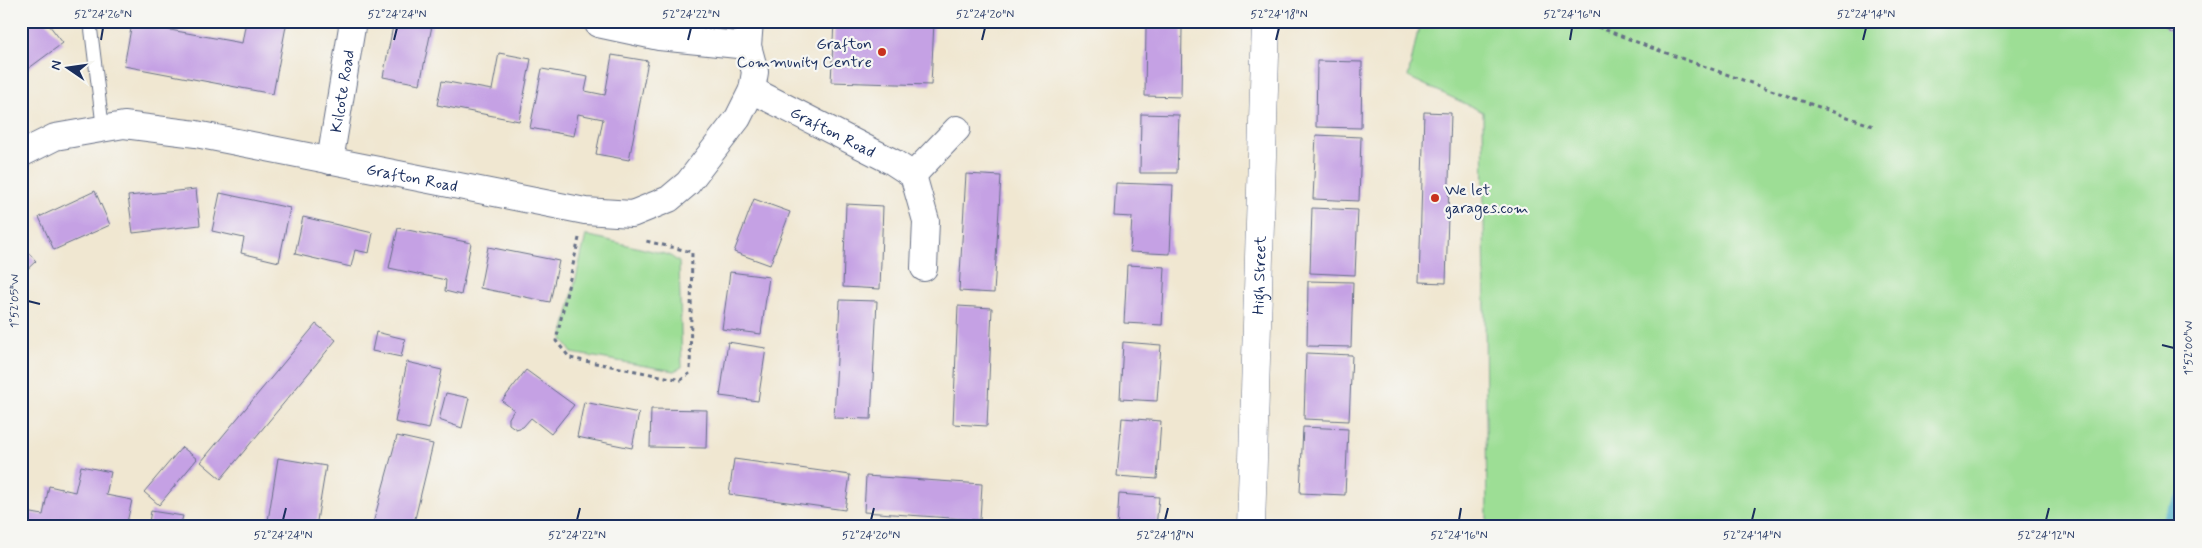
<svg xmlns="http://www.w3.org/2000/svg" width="2202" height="548" font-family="Mynerve,sans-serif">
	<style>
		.green { fill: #9dde95; stroke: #5c867a }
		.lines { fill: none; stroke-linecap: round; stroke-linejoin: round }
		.stream { stroke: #48aec7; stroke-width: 9 }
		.building { fill: #c5a1e4 }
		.service-casing { stroke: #666f86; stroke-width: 14 }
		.minor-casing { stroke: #666f86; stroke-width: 28 }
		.tertiary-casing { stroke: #666f86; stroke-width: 29 }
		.path { stroke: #666f86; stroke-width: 3; stroke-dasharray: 4 4; stroke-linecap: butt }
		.service { stroke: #fff; stroke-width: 12 }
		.minor { stroke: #fff; stroke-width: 26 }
		.tertiary { stroke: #fff; stroke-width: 28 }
		.ticks { fill: none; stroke: #1b2f5e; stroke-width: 2 }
		.poi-dot { fill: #c8321e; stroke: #f6f6f2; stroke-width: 2 }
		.labels { text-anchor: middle; stroke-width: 4.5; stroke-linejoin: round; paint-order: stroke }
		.poi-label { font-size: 16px; fill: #1b2f5e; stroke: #f6f6f2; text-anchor: end }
		.street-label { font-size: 16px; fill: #1b2f5e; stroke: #f6f6f2 }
		.neatline { fill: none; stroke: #1b2f5e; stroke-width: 2 }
		.ticks-label { font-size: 12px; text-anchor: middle; fill: #1b2f5e }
	</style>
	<rect width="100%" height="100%" fill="#f6f6f2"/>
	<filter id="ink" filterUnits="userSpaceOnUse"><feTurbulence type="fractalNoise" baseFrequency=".02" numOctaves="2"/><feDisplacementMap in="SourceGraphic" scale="10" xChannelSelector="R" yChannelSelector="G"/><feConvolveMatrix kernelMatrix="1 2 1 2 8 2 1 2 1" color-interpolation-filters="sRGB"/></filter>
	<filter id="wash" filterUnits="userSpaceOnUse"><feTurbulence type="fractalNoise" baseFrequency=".0096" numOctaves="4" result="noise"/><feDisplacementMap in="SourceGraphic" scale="20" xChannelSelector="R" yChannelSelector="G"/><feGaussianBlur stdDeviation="1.12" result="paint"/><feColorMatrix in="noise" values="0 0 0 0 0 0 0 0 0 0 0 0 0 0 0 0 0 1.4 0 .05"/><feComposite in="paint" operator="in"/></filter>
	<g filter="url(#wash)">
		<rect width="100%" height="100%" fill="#f0e7d1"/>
		<!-- green -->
		<path class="green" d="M1420 21H2181V527H1494L1487 522 1483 112 1408 77Z
			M586 235 669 255 679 262 682 367 674 371 572 353 562 339Z"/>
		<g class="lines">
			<!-- stream -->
			<path class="stream" d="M2161 527 2181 497"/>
		</g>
		<g id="blocks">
			<!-- building -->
			<path class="building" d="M27 21H46L63 43 21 74V26Z
				M246 21H287L273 94 124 66 132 23 242 43Z
				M394 21H433L420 84 383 77Z
				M834 21H934L931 85 831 82Z
				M2168 21H2181V37L2165 29Z
				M1146 27 1182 28 1181 97 1145 96Z
				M499 53 531 59 519 121 437 105 442 81 492 90Z
				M612 55 648 61 629 160 596 154 603 119 578 114 574 136 530 128 542 69 588 77 585 91 605 95Z
				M1317 61 1362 62 1361 128 1316 127Z
				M1424 112 1451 113 1446 283 1419 282Z
				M1141 114 1179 115 1177 173H1140Z
				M1316 135 1361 137 1359 201 1313 199Z
				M966 174 1001 176 994 293 959 291Z
				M1116 183 1173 185 1170 254 1130 252 1132 217 1114 216Z
				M196 189 200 225 133 233 128 196Z
				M95 191 110 225 54 250 39 217Z
				M220 193 290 208 279 262 241 253 244 238 212 231Z
				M754 199 790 212 770 265 734 252Z
				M846 204 883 206 880 289 843 287Z
				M1312 208 1358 210 1355 275 1310 273Z
				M303 217 373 233 369 253 355 250 351 267 295 254Z
				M398 228 471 243 461 295 445 291 446 280 389 268Z
				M21 245 36 261 21 275Z
				M488 247 559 261 550 302 480 288Z
				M1127 265 1165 267 1162 325 1124 323Z
				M730 272 769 277 761 334 722 329Z
				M1308 281 1353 282 1351 347 1307 346Z
				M840 300 877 301 871 419 834 418Z
				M958 306 992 308 987 426 953 424Z
				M316 324 336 340 221 479 201 462Z
				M376 332 405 339 401 357 372 351Z
				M728 342 766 348 758 401 720 396Z
				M1123 342 1161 345 1157 401 1120 399Z
				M1306 353 1352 355 1349 421 1304 419Z
				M407 362 442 370 429 429 395 422Z
				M526 370 574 405 551 434 531 418 523 427 516 429 509 424V418L514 410 502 401Z
				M446 393 469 398 462 428 439 420Z
				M584 402 639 413 632 448 577 437Z
				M651 409 707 410 706 448 650 447Z
				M1122 418 1161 421 1157 479 1117 476Z
				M1303 427 1348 429 1345 495 1300 493Z
				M397 436 433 444 413 527 401 525 400 527H372Z
				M182 447 197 459 159 505 144 492Z
				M278 458 326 466 316 527H267Z
				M734 459 850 475 845 510 729 494Z
				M81 466 111 472 106 495 132 500 126 527H21V511L43 515 49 486 75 492Z
				M866 476 982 484 980 520 864 512Z
				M1119 494 1159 497 1156 527H1117Z
				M151 511 183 516 180 527H148Z"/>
		</g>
	</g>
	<g filter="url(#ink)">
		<use href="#blocks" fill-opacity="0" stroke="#666f86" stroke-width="1"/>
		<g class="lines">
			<defs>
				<path id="service" d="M90 21 103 129"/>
				<g id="minor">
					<path d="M598 24 659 37 748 46"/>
					<path id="s1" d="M752 90 893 162 913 175 926 221 924 268"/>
					<path id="s2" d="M21 154 55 137 124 125 196 134 585 211 632 214 669 199 688 183 738 118 752 90 755 72 748 46 750 21"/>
					<path id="s3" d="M330 161 353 21"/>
					<path d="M913 175 957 129"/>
				</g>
				<g id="tertiary">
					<path id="s4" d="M1251 527 1266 21"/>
				</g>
			</defs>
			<!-- service casing -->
			<use href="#service" class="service-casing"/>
			<!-- minor casing -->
			<use href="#minor" class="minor-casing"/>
			<!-- tertiary casing -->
			<use href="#tertiary" class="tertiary-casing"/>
			<!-- path -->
			<path class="path" d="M1583 21 1652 48 1873 126
				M579 238 556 341 570 358 681 380 690 373 692 252 646 241"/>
			<!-- service -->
			<use href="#service" class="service"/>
			<!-- minor -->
			<use href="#minor" class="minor"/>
			<!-- tertiary -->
			<use href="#tertiary" class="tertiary"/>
		</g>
	</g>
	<!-- ticks -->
	<path class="ticks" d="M101 40 103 28M394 40 397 28M688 40 691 28M982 40 985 28M1276 40 1279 28M1570 40 1572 28M1863 40 1866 28M28 301 40 304M2162 345 2174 348M283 520 286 508M577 520 580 508M871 520 874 508M1165 520 1168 508M1459 520 1461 508M1752 520 1755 508M2046 520 2049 508"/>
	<!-- markers -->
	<g class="poi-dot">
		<circle cx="882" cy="52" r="5"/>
		<circle cx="1435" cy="198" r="5"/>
	</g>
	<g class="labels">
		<!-- poi labels -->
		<g class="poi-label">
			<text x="872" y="49">Grafton<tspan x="872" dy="18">Community Centre</tspan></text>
			<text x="1445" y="195" text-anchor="start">We let<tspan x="1445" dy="18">garages.com</tspan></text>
		</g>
		<!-- street labels -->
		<g class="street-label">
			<text dy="6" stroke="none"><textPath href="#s3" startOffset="71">Kilcote Road</textPath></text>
			<text dy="6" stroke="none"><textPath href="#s1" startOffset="91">Grafton Road</textPath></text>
			<text dy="6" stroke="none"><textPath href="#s2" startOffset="401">Grafton Road</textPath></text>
			<text dy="6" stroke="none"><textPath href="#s4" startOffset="252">High Street</textPath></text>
		</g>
	</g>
	<!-- margin -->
	<rect width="2202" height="548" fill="none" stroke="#f6f6f2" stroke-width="55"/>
	<!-- north arrow -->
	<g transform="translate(68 68) rotate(283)" stroke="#f6f6f2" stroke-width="4" paint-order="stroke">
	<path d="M0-4L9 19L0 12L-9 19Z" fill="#1b2f5e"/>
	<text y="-8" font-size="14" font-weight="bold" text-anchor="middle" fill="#1b2f5e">N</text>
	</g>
	<rect x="28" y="28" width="2146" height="492" class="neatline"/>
	<g class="ticks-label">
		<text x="103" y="18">52°24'26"N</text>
		<text x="397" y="18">52°24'24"N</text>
		<text x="691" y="18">52°24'22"N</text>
		<text x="985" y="18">52°24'20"N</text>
		<text x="1279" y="18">52°24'18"N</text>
		<text x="1572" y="18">52°24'16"N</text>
		<text x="1866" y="18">52°24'14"N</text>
		<text transform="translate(14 301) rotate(-90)" y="4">1°52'05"W</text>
		<text transform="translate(2188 348) rotate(-90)" y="4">1°52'00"W</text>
		<text x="283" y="539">52°24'24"N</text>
		<text x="577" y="539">52°24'22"N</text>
		<text x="871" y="539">52°24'20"N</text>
		<text x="1165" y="539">52°24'18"N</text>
		<text x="1459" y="539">52°24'16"N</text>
		<text x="1752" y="539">52°24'14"N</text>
		<text x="2046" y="539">52°24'12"N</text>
	</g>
</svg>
